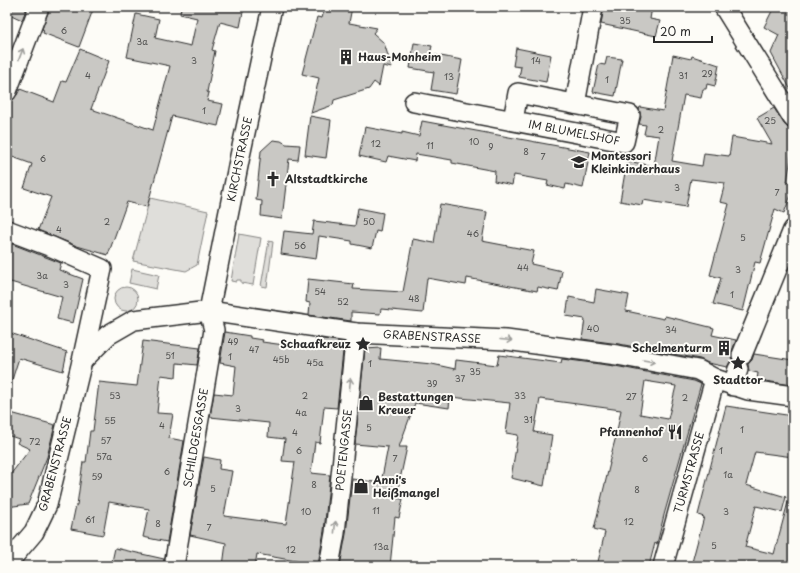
<svg xmlns="http://www.w3.org/2000/svg" width="800" height="573" font-family="'Playpen Sans',sans-serif">
	<style>
		.green { fill: #dfdeda; stroke: #858482 }
		.building { fill: #c9c8c4; stroke: #2b2b2b; fill-rule: evenodd }
		.lines { fill: none; stroke-linecap: round; stroke-linejoin: round }
		.minor-casing { stroke: #2b2b2b; stroke-width: 22 }
		.minor { stroke: #fdfcf7; stroke-width: 19 }
		.oneway { stroke: #9e9e9b }
		.labels { text-anchor: middle; stroke-width: 4; stroke-linejoin: round; paint-order: stroke }
		.number-label { font-size: 9px; fill: #525251 }
		.poi-label { font-size: 11px; font-weight: bold; fill: #2b2b2b; stroke: #fdfcf7; text-anchor: start }
		.street-label { font-size: 11px; fill: #2b2b2b; stroke: #fdfcf7 }
	</style>
	<rect width="100%" height="100%" fill="#fdfcf7"/>
	<filter id="ink" filterUnits="userSpaceOnUse"><feTurbulence type="fractalNoise" baseFrequency=".025" numOctaves="2"/><feDisplacementMap in="SourceGraphic" scale="8" xChannelSelector="R" yChannelSelector="G"/><feConvolveMatrix kernelMatrix="1 2 1 2 8 2 1 2 1" color-interpolation-filters="sRGB"/></filter>
	<g filter="url(#ink)">
		<!-- green -->
		<path class="green" d="M150 198 208 211 197 265 186 271 133 261Z
			M239 234 261 238 253 285 241 283V280H237L236 282 231 281Z
			M269 241 273 242 267 287 261 286Z
			M132 269 159 275 156 289 129 283Z
			M114 299a12 12 0 1 1 24 0a12 12 0 1 1-24 0Z"/>
		<!-- building -->
		<path class="building" d="M7 7H27L22 20 7 13Z
			M50 7H94L79 47 43 33 44 30 42 29Z
			M181 7H244L240 27 220 22 212 50 215 51 207 92 209 93 207 101 223 104 218 126 172 116 147 207 127 202 108 255 77 246 38 230 51 197 24 188 32 164 7 155V112L11 101 17 95 20 89 54 102 62 81 66 82 80 49 109 61 91 109 153 130 170 66 127 57 136 14 159 19 155 38 191 46 197 18 180 14Z
			M325 7H352L349 23 377 28 373 33 384 43 392 68 383 66 379 86 374 82 369 89 334 100 333 105 311 113 319 78 302 74 317 17 322 18Z
			M604 7H652L650 19 660 21 656 36 601 24Z
			M774 7H793V94L771 53 779 35 764 27Z
			M414 43 432 46 430 54 462 60 456 94 431 90 434 72 410 68Z
			M516 48 551 55 546 82 519 77 521 67 513 66Z
			M673 55 691 59 692 56 719 65 715 86 707 84 706 89H703L701 98 684 95 672 161 702 166 704 153 729 156 732 137 772 144 757 118 774 108 784 124 788 128 793 129V145L787 182 793 184V190L784 213 775 209 760 263 755 262 743 311 713 304 721 278 710 275 729 204 720 202 725 183 691 179 686 207 643 200 642 205 620 201 627 161 654 166 659 136 644 134 646 125 639 124 641 117 639 110 640 107 663 111Z
			M607 57 622 59 615 96 593 92 599 64 605 65Z
			M310 116 331 120 326 158 305 155Z
			M422 121 590 152 583 188 566 184 565 189 547 185 548 181 514 175 512 185 494 181 495 171 452 163V160L416 154 415 161 388 156 386 162 359 156 365 127 402 134V132L419 136Z
			M273 140 281 141 286 144 300 145 298 160 289 159 282 219 261 216 262 201 256 200 261 151Z
			M440 204 487 212 482 241 534 251 531 264 562 271 558 291 538 287 537 291 467 278 466 285 427 278 423 313 381 309 380 314 351 312V321L309 315 310 303 306 302 308 279 354 284 353 289 403 292 413 239 434 243Z
			M358 208 383 213 380 232 376 231 372 248 352 244V241L319 236 316 259 281 254 284 231 312 234 314 221 355 226Z
			M7 242 61 263 59 270 83 279 73 323 57 319 62 297 7 281Z
			M596 289 629 295 626 311 664 319 665 316 714 328 712 335 736 340 732 351 731 356 732 360 727 367 708 363 700 359 619 344 582 339 585 319 566 316 569 297 594 302Z
			M7 332 67 352 63 371 19 358 10 386 7 385Z
			M225 332 250 336V338L263 340 262 342 314 349 316 338 344 342 337 408 324 407 320 443 315 442 311 473 330 475 324 531 318 565 257 554 255 566 241 563V566H223L226 543 190 535 204 457 220 460 219 469 232 471 224 516 286 524 295 462 282 461 285 439 268 437 269 423 210 417 214 393 233 395 236 366 220 363Z
			M143 341 200 348 197 365 177 363 176 377 161 375 157 413 173 414 169 438 184 441 167 542 143 537 149 509 109 502 103 535 71 529 76 505H77L83 462H86L90 431H93L99 382 137 386Z
			M381 348 380 359 432 364 455 369 456 360 497 365 499 355 561 363 562 359 615 366 694 381 701 384 664 515 657 544 655 543 649 566H597L605 532 594 529 610 463H609L616 436 621 410 540 399 534 432 552 435 544 486 511 478 518 435 506 433 510 403 450 397 449 408 415 403 399 447H407L396 498 403 499 399 518 395 517 390 566H340L346 534 352 479 381 483 388 447 355 444 365 349ZM645 381 676 386 668 419 640 414Z
			M754 354 793 360V385L757 380 758 373 749 371 748 364 752 360Z
			M726 406 793 416V457L755 452 746 485 786 497 782 512 756 506 745 547 774 554 788 502 793 503V566H691L704 517 698 515Z
			M7 412 55 425 47 457 28 504 7 507V479L30 449 17 443 19 439 7 435Z
			M115 548 164 559 163 566H111Z"/>
		<g class="lines">
			<defs>
				<g id="minor">
					<path d="M724 7 793 118"/>
					<path d="M7 91 39 7"/>
					<path id="s1" d="M414 102 624 142 630 115 518 93 513 120"/>
					<path d="M575 104 593 7"/>
					<path d="M7 230 52 247 102 269 82 361 47 505 34 532 12 558"/>
					<path d="M742 355 793 230"/>
					<path id="s2" d="M82 361 108 335 134 320 209 311 356 333 506 340 617 355 698 370 715 379 748 390 793 396"/>
					<path d="M733 386 738 369"/>
					<path id="s3" d="M174 566 214 330 209 311 240 156 272 7"/>
					<path id="s4" d="M329 566 335 533 356 333"/>
					<path id="s5" d="M663 566 715 379"/>
				</g>
			</defs>
			<!-- minor casing -->
			<use href="#minor" class="minor-casing"/>
			<!-- minor -->
			<use href="#minor" class="minor"/>
		</g>
		<!-- one-way arrows -->
		<defs><path id="oneway-shaft" d="M-6 0H5M1.5-3L5.5 0L1.5 3" fill="none" stroke-width="1.6" stroke-linecap="round" stroke-linejoin="round"/></defs>
		<g class="oneway">
			<use href="#oneway-shaft" transform="translate(21 54) rotate(-69)"/>
			<use href="#oneway-shaft" transform="translate(506 340) rotate(5)"/>
			<use href="#oneway-shaft" transform="translate(649 361) rotate(10)"/>
			<use href="#oneway-shaft" transform="translate(350 384) rotate(-84)"/>
			<use href="#oneway-shaft" transform="translate(335 527) rotate(-84)"/>
		</g>
	</g>
	<!-- icons -->
	<defs>
		<symbol id="building-bare" viewBox="-9 -9 18 18"><path d="M-4-6H4V6H1V3H-1V6H-4ZM-2.5-4.3h1.7v1.8h-1.7ZM.8-4.3h1.7v1.8H.8ZM-2.5-1h1.7V.8h-1.7ZM.8-1h1.7V.8H.8Z" fill="#2b2b2b" stroke="#fdfcf7" stroke-width="2.5" paint-order="stroke"/></symbol>
		<symbol id="school-bare" viewBox="-9 -9 18 18"><path d="M0-5L7-2L0 1L-7-2ZM-4 1L0 2.5L4 1V4Q0 6-4 4Z" fill="#2b2b2b" stroke="#fdfcf7" stroke-width="2.5" paint-order="stroke"/></symbol>
		<symbol id="church-bare" viewBox="-9 -9 18 18"><path d="M-1.2-6h2.4v3.5h3.3v2.4h-3.3V6h-2.4V-.1h-3.3v-2.4h3.3Z" fill="#2b2b2b" stroke="#fdfcf7" stroke-width="2.5" paint-order="stroke"/></symbol>
		<symbol id="sight-bare" viewBox="-9 -9 18 18"><path d="M0-6L1.8-2.2L6-1.7L2.9 1.2L3.7 5.4L0 3.3L-3.7 5.4L-2.9 1.2L-6-1.7L-1.8-2.2Z" fill="#2b2b2b" stroke="#fdfcf7" stroke-width="2.5" paint-order="stroke"/></symbol>
		<symbol id="shop-bare" viewBox="-9 -9 18 18"><path d="M-5-2.5h2.3a2.7 3.5 0 0 1 5.4 0H5L5.5 6h-11ZM-1.5-2.5h3a1.5 2.3 0 0 0-3 0Z" fill="#2b2b2b" stroke="#fdfcf7" stroke-width="2.5" paint-order="stroke"/></symbol>
		<symbol id="restaurant-bare" viewBox="-9 -9 18 18"><path d="M-5-6h1v4h1v-4h1v4h1v-4h1v5L-1.5 .5V6h-2V.5L-5-1ZM5-6V6H3V1.5H1.5Q1.5-4 5-6Z" fill="#2b2b2b" stroke="#fdfcf7" stroke-width="2.5" paint-order="stroke"/></symbol>
	</defs>
	<g fill-rule="evenodd">
		<use href="#building-bare" x="335" y="46" width="22" height="22"/>
		<use href="#school-bare" x="568" y="151" width="22" height="22"/>
		<use href="#church-bare" x="262" y="168" width="22" height="22"/>
		<use href="#sight-bare" x="352" y="333" width="22" height="22"/>
		<use href="#building-bare" x="713" y="337" width="22" height="22"/>
		<use href="#sight-bare" x="727" y="352" width="22" height="22"/>
		<use href="#shop-bare" x="355" y="392" width="22" height="22"/>
		<use href="#restaurant-bare" x="664" y="421" width="22" height="22"/>
		<use href="#shop-bare" x="350" y="475" width="22" height="22"/>
	</g>
	<g class="labels">
		<!-- number labels -->
		<g class="number-label">
			<text x="625" y="24">35</text>
			<text x="64" y="34">6</text>
			<text x="142" y="45">3a</text>
			<text x="194" y="64">3</text>
			<text x="536" y="64">14</text>
			<text x="707" y="77">29</text>
			<text x="88" y="79">4</text>
			<text x="683" y="79">31</text>
			<text x="449" y="80">13</text>
			<text x="607" y="83">1</text>
			<text x="204" y="114">1</text>
			<text x="770" y="124">25</text>
			<text x="661" y="133">2</text>
			<text x="474" y="145">10</text>
			<text x="376" y="147">12</text>
			<text x="430" y="149">11</text>
			<text x="491" y="150">9</text>
			<text x="526" y="155">8</text>
			<text x="543" y="160">7</text>
			<text x="43" y="162">6</text>
			<text x="677" y="191">3</text>
			<text x="777" y="196">7</text>
			<text x="107" y="225">2</text>
			<text x="369" y="225">50</text>
			<text x="59" y="233">4</text>
			<text x="473" y="237">46</text>
			<text x="743" y="241">5</text>
			<text x="300" y="249">56</text>
			<text x="523" y="271">44</text>
			<text x="738" y="273">3</text>
			<text x="42" y="279">3a</text>
			<text x="66" y="288">3</text>
			<text x="320" y="295">54</text>
			<text x="732" y="298">1</text>
			<text x="414" y="302">48</text>
			<text x="343" y="305">52</text>
			<text x="593" y="332">40</text>
			<text x="671" y="333">34</text>
			<text x="233" y="345">49</text>
			<text x="254" y="353">47</text>
			<text x="170" y="359">51</text>
			<text x="230" y="360">1</text>
			<text x="281" y="363">45b</text>
			<text x="315" y="366">45a</text>
			<text x="370" y="367">1</text>
			<text x="475" y="375">35</text>
			<text x="460" y="382">37</text>
			<text x="432" y="387">39</text>
			<text x="115" y="399">53</text>
			<text x="305" y="399">2</text>
			<text x="520" y="399">33</text>
			<text x="631" y="400">27</text>
			<text x="685" y="401">2</text>
			<text x="238" y="412">3</text>
			<text x="301" y="416">4a</text>
			<text x="528" y="423">31</text>
			<text x="110" y="424">55</text>
			<text x="162" y="429">4</text>
			<text x="369" y="431">5</text>
			<text x="742" y="433">1</text>
			<text x="295" y="436">4</text>
			<text x="106" y="444">57</text>
			<text x="35" y="445">72</text>
			<text x="299" y="454">6</text>
			<text x="721" y="454">1</text>
			<text x="104" y="460">57a</text>
			<text x="395" y="462">7</text>
			<text x="645" y="462">6</text>
			<text x="167" y="475">6</text>
			<text x="728" y="478">1a</text>
			<text x="97" y="480">59</text>
			<text x="314" y="488">8</text>
			<text x="213" y="492">5</text>
			<text x="637" y="493">8</text>
			<text x="376" y="514">11</text>
			<text x="306" y="515">10</text>
			<text x="726" y="515">3</text>
			<text x="90" y="523">61</text>
			<text x="629" y="525">12</text>
			<text x="158" y="527">8</text>
			<text x="209" y="531">7</text>
			<text x="714" y="549">5</text>
			<text x="381" y="550">13a</text>
			<text x="291" y="553">12</text>
		</g>
		<!-- poi labels -->
		<g class="poi-label">
			<text x="358" y="61">Haus-Monheim</text>
			<text x="591" y="160">Montessori<tspan x="591" dy="13">Kleinkinderhaus</tspan></text>
			<text x="285" y="183">Altstadtkirche</text>
			<text x="351" y="348" text-anchor="end">Schaafkreuz</text>
			<text x="712" y="352" text-anchor="end">Schelmenturm</text>
			<text x="738" y="384" text-anchor="middle">Stadttor</text>
			<text x="378" y="401">Bestattungen<tspan x="378" dy="13">Kreuer</tspan></text>
			<text x="663" y="436" text-anchor="end">Pfannenhof</text>
			<text x="373" y="484">Anni's<tspan x="373" dy="13">Heißmangel</tspan></text>
		</g>
		<!-- street labels -->
		<g class="street-label">
			<text dy="4" stroke="none"><textPath href="#s1" startOffset="163">IM BLUMELSHOF</textPath></text>
			<text dy="4" stroke="none"><textPath href="#s3" startOffset="414">KIRCHSTRASSE</textPath></text>
			<text dy="4" stroke="none"><textPath href="#s2" startOffset="367">GRABENSTRASSE</textPath></text>
			<text dy="4" stroke="none"><textPath href="#s3" startOffset="130">SCHILDGESGASSE</textPath></text>
			<text dy="4" stroke="none"><textPath href="#s4" startOffset="117">POETENGASSE</textPath></text>
			<text transform="translate(55 464) rotate(-75)" y="4">GRABENSTRASSE</text>
			<text dy="4" stroke="none"><textPath href="#s5" startOffset="97">TURMSTRASSE</textPath></text>
		</g>
	</g>
	<!-- margin -->
	<rect width="800" height="573" fill="none" stroke="#fdfcf7" stroke-width="24"/>
	<rect x="12" y="12" width="776" height="549" fill="none" stroke="#2b2b2b" stroke-width="1.5" filter="url(#ink)"/>
	<!-- scale -->
	<path d="M654 36v6h58v-6" fill="none" stroke="#2b2b2b" stroke-width="2"/>
	<text x="660" y="36" font-size="12" fill="#2b2b2b" stroke="#fdfcf7" stroke-width="3" paint-order="stroke">20 m</text>
</svg>
